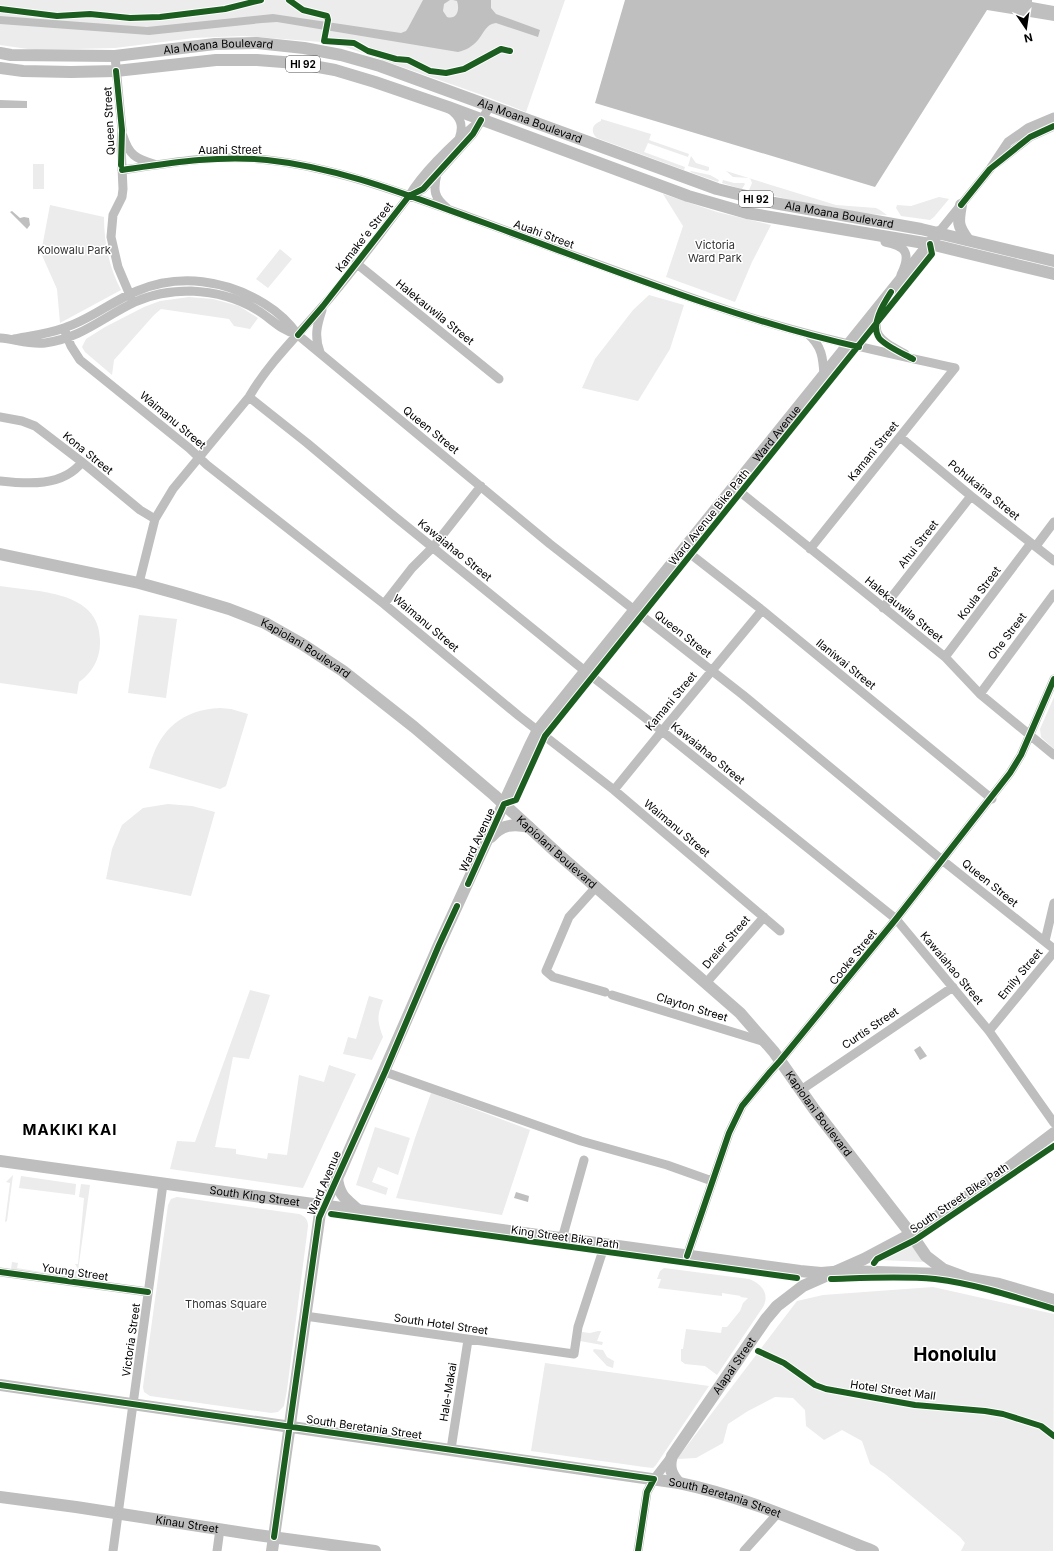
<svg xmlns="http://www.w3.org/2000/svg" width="1054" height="1551" font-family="Inter,sans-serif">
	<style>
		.green { fill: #ececec }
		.water { fill: #bfbfbf }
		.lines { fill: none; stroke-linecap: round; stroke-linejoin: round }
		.minor { stroke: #bebebe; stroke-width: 9 }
		.major { stroke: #bebebe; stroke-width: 12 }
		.cycleway-casing { stroke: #fff; stroke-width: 8 }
		.cycleway { stroke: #1b5e20; stroke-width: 6 }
		.labels { text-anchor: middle; stroke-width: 3; stroke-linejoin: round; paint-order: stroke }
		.shield { fill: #fff; stroke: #4c4c4c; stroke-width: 1 }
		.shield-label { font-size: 10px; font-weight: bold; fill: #000 }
		.street-label { font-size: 11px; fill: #000; stroke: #fff }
		.park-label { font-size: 11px; fill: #333; stroke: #fff }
		.district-label { font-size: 15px; font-weight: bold; letter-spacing: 1px; fill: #000; stroke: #fff }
		.town-label { font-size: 19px; font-weight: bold; fill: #000; stroke: #fff }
	</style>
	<rect width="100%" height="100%" fill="#fff"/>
	<!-- green -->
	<path class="green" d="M0 0H565L526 112 482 95 334 43 243 36 194 38 115 48 35 50 0 45Z
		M601 119 651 134 649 140 689 154 688 157 648 143 644 152 685 167 684 170 597 138C590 132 592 124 601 121Z
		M691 156 696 163 709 167V170L707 171 688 166Z
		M33 164H44V189H33Z
		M691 171 710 175 719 180 718 182 690 172Z
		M726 171 836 205 876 208 880 210 887 215 867 214 791 200 749 190 752 183 750 178 733 177Z
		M723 180 734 183H744L745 184 742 189 722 183Z
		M663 194 717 212 771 225 752 262 735 302 666 277 683 226Z
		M939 197 949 199 934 217 930 220 901 216 896 208 897 205 911 206Z
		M50 205 104 217C104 243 109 267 121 290L60 323 57 289 41 253Z
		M280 249 292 259 268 288 256 279Z
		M649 295 684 305 670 349 638 401 582 388 595 359 633 310Z
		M189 297 213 299 239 306 258 318 250 329 234 326 229 319 161 309 154 315 114 360 112 375 85 352 82 347 86 339 105 327 144 307 160 301Z
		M0 586C37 592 102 590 100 643 100 659 92 673 79 682L77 694 0 683Z
		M139 615 177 619 166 698 128 693Z
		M1054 697V749L1041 737 1040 729Z
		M220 708 231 709 248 714 226 786 220 789 149 768C159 730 181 710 220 708Z
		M168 804 192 806 215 812 191 896 106 879 112 849 122 825 143 808Z
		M250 990 270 995 249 1059 233 1057 215 1147 236 1149V1154L267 1159 268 1153 287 1155 299 1075 324 1082 329 1065 356 1074 303 1188 170 1169 177 1141 195 1142Z
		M369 996 383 1000C377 1017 377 1020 383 1037L372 1060 343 1054 348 1037 356 1039Z
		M431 1093 530 1130 502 1215 396 1198 415 1138Z
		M375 1127 410 1138 398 1175 378 1167 372 1182 388 1188 386 1195 356 1185Z
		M13 1175 7 1221 5 1222 10 1183 6 1182Z
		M21 1176 76 1184 75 1195 19 1188Z
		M81 1184 90 1185 77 1278 71 1277 73 1269 75 1272 78 1269 75 1264H78L84 1198 79 1197Z
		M177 1197 299 1214C305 1216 308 1220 308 1226L287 1390 284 1406 278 1412 271 1413 150 1396 144 1392 143 1387 168 1205 171 1199Z
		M912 1246 925 1262 880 1260 911 1246Z
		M12 1262 18 1263 17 1268 60 1275 11 1269Z
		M664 1268 749 1279C762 1284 770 1294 763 1307L717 1375 705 1366 685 1364 681 1361V1349H683L686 1329 721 1333 722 1327H727L740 1311 743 1303 748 1298 740 1297 741 1296 722 1293V1296L658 1288 661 1279H657L660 1271Z
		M933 1287 1054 1314 1053 1551H961L965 1543 960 1537 885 1474 870 1464 862 1441 842 1430 824 1440 806 1426 805 1410 793 1398 775 1397 748 1411 728 1424 723 1443 696 1458 677 1459 797 1301 823 1295Z
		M598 1331H601L597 1341 603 1342 602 1345 580 1341 582 1332 590 1333Z
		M594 1349 603 1350 607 1357 614 1361 613 1368 607 1366 593 1351Z
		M545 1363 709 1386 656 1465 653 1468 644 1467 531 1451Z"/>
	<!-- water -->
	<path class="water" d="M423 0H450L444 4 443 11 447 17C457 20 460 10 457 1L453 0H491V8L496 14 540 30 538 37 496 23C486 24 484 33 478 40 472 47 466 50 458 52L277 22 262 23 149 35 0 24V16L147 27 273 14 401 33 406 31 408 28Z
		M625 0H1032V2L1054 6V21L987 10 875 187 595 103Z
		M0 100 27 101V108H0Z
		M12 211 20 218 24 217 29 218 30 225 27 229 10 212Z
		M920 1046 927 1056 920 1060 914 1050Z
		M516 1192 529 1196 528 1202 514 1198Z"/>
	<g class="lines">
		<!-- minor -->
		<path class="minor" d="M115 56 122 130 121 145 123 189 122 197 113 215 111 237 118 267 132 300
			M450 109C461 117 464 126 459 139
			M123 136C129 155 136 159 154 164
			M997 163 1030 137 1054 126
			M122 170C163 164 205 156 247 158 324 163 397 191 469 217 551 247 633 278 715 306 793 333 874 350 955 368L810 549
			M437 174C433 190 434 198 447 208
			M409 196 423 189 437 174 473 134 490 106
			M939 232 990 169 1008 142 1028 128 1054 117
			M885 242C907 246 911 254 901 275
			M356 263 499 379
			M883 305C867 335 881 341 905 354
			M64 329 71 346 80 360 189 448 207 465 384 604 519 716 614 790 780 931
			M808 334C822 346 823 358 824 375
			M0 338C15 339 29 345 45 343 82 338 103 317 135 302 152 294 172 291 191 291 214 292 238 298 257 310 272 319 280 330 298 335
			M14 339C30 336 48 334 64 328 90 320 112 301 137 291 180 273 226 280 265 304 278 312 289 322 298 335L550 544 743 695 942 860 1054 949
			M320 352C314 336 317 325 322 310
			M249 397 307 443 394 516 585 671 662 731 896 919 989 1031 1054 1123
			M0 417 22 421 35 426 82 462 140 510 155 519
			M900 437 971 496 1054 561
			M0 481C27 484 63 487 82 462
			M734 487 945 657 980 694 1054 755
			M1036 546 1054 522
			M684 549 762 610 992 799
			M139 583 155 519 173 489 249 397C268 364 297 336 322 307 353 272 380 233 409 196 426 168 456 141 481 120
			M384 604 412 568 433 547 481 486
			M883 608 971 496
			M945 657 1031 543
			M980 694 1054 594
			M614 790 662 731 762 610
			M596 887 569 917 546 971 553 977 605 992
			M1045 941 1054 903
			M706 983 764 917
			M612 995 765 1042
			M989 1031 1054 952
			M385 1072 581 1141 667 1165 712 1181
			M801 1090 953 987
			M562 1239 584 1160
			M687 1256 729 1133 742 1106 770 1072 780 1061 896 919 1010 773 1021 755 1054 679
			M0 1272 148 1292
			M305 1316 574 1354 578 1327 605 1244
			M451 1449 468 1340
			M113 1551 163 1184
			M217 1551 220 1529
			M638 1551 647 1492 654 1479 671 1457
			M744 1551 778 1513"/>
		<!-- major -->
		<g class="major">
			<path id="s1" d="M0 53 11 55 115 56 215 44 257 43 304 48 341 55 380 66 717 189 774 203 921 229 1054 261"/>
			<path d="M0 68 23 71 71 72 116 71 216 60H257L296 63 335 70 375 82 448 107 688 196 747 213 930 244 1054 274"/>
			<path d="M961 205C958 222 957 225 968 240"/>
			<path id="s2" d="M0 554 139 583 179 594 229 609 265 623 302 644 343 671 414 727 494 795 557 853 740 1013 774 1052 814 1109 911 1234 926 1256 943 1269 967 1278"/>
			<path d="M491 837C501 825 513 823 529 827"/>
			<path id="s3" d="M0 1161 800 1271 821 1273 845 1271 942 1274 999 1284 1054 1300"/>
			<path d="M337 1178C339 1196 346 1199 359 1211"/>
			<path id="s4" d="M0 1385 679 1483C747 1497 809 1526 873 1551"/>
			<path id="s5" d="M679 1483C672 1475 668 1468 672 1456L766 1319 777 1306 803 1286 864 1259 911 1234 996 1177 1054 1133"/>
			<path id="s6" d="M0 1497 76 1507 257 1535 375 1551"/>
			<path id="s7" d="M272 1551 320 1213 340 1172 439 945 530 746 538 730 939 232"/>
		</g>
		<defs>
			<path id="cycleway" d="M289 0 303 10 327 16 328 20 324 41 354 43 368 51 396 59 408 60 430 71 446 73 464 69 501 49 510 51
				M0 9 57 16 90 14 130 18 160 17 225 9 261 0
				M116 71 122 130 121 165
				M122 170C170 163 218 155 267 160 342 168 412 197 482 222 606 267 730 318 859 347
				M961 205 990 169 1030 137 1054 126
				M891 292C884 303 870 324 879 338 885 346 904 354 913 359
				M298 335 323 306 409 196 423 189 473 134 481 120
				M468 884 504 804 516 800 545 736 932 254 930 244
				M331 1214 797 1278
				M687 1256 729 1133 742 1106 770 1072 780 1061 896 919 1010 773 1021 755 1054 679
				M874 1263 877 1259 915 1240 1054 1146
				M0 1272 148 1292
				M831 1279C865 1278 901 1276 935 1279 976 1284 1015 1297 1054 1309
				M758 1351 784 1363 815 1385 826 1389 915 1405 985 1411 1003 1414 1041 1426 1054 1436
				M0 1385 654 1479 647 1492 638 1551
				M274 1537 319 1218 385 1072 439 945 457 906"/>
		</defs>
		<!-- cycleway casing -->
		<use href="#cycleway" class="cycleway-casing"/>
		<!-- cycleway -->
		<use href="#cycleway" class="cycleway"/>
	</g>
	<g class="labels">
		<!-- shield labels -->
		<g class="shield">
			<rect x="286" y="56" width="34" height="16" rx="3"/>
			<rect x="739" y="191" width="34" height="16" rx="3"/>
		</g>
		<g class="shield-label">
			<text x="303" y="68">HI 92</text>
			<text x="756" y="203">HI 92</text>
		</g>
		<!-- street labels -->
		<g class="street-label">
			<text dy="4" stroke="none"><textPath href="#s1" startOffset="219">Ala Moana Boulevard</textPath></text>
			<text dy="4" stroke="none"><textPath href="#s1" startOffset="543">Ala Moana Boulevard</textPath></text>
			<text transform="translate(109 121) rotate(-93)" y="4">Queen Street</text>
			<text x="230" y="154">Auahi Street</text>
			<text dy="4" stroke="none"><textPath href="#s1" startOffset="867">Ala Moana Boulevard</textPath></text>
			<text transform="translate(544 234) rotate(20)" y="4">Auahi Street</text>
			<text transform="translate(364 237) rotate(-52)" y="4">Kamakeʻe Street</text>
			<text transform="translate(435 312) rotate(39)" y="4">Halekauwila Street</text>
			<text transform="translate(173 420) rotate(40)" y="4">Waimanu Street</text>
			<text transform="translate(431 430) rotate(39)" y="4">Queen Street</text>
			<text dy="4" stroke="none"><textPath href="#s7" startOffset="1252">Ward Avenue</textPath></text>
			<text transform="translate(873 451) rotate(-51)" y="4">Kamani Street</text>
			<text transform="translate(88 453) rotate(39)" y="4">Kona Street</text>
			<text transform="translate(984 490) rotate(39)" y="4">Pohukaina Street</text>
			<text transform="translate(709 517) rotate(-51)" y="4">Ward Avenue Bike Path</text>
			<text transform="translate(918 544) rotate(-52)" y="4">Ahui Street</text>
			<text transform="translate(455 550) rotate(39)" y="4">Kawaiahao Street</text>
			<text transform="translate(979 593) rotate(-53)" y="4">Koula Street</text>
			<text transform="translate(904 609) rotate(39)" y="4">Halekauwila Street</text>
			<text transform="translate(426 623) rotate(40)" y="4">Waimanu Street</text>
			<text transform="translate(683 634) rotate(38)" y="4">Queen Street</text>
			<text transform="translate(1007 636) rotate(-53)" y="4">Ohe Street</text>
			<text dy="4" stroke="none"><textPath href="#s2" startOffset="322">Kapiolani Boulevard</textPath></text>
			<text transform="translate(846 664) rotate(39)" y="4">Ilaniwai Street</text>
			<text transform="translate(671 701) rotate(-50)" y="4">Kamani Street</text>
			<text transform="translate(708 753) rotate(39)" y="4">Kawaiahao Street</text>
			<text transform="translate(677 828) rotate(40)" y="4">Waimanu Street</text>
			<text transform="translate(477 840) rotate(-65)" y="4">Ward Avenue</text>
			<text dy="4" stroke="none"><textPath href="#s2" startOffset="646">Kapiolani Boulevard</textPath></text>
			<text transform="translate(990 883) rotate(39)" y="4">Queen Street</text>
			<text transform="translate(726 942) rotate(-49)" y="4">Dreier Street</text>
			<text transform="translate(853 957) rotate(-51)" y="4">Cooke Street</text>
			<text transform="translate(952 968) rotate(50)" y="4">Kawaiahao Street</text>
			<text transform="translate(1020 974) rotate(-50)" y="4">Emily Street</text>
			<text transform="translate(692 1007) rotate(17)" y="4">Clayton Street</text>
			<text transform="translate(870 1028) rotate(-34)" y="4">Curtis Street</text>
			<text dy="4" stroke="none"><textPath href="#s2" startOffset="1018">Kapiolani Boulevard</textPath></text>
			<text transform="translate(324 1183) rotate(-67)" y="4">Ward Avenue</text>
			<text dy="4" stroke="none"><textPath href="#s3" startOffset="257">South King Street</textPath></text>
			<text transform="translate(959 1198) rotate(-34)" y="4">South Street Bike Path</text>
			<text transform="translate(565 1237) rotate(8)" y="4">King Street Bike Path</text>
			<text transform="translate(75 1272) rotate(8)" y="4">Young Street</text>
			<text transform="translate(441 1324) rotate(8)" y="4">South Hotel Street</text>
			<text transform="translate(131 1340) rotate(-82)" y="4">Victoria Street</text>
			<text dy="4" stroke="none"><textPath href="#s5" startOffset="139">Alapai Street</textPath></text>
			<text transform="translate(893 1390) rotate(8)" y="4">Hotel Street Mall</text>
			<text transform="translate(448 1392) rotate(-81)" y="4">Hale-Makai</text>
			<text transform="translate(364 1427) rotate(8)" y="4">South Beretania Street</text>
			<text dy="4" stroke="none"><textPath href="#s4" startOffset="734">South Beretania Street</textPath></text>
			<text dy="4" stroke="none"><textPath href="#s6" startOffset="189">Kinau Street</textPath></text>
		</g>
		<!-- park labels -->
		<g class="park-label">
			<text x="715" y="249">Victoria<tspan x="715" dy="13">Ward Park</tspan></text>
			<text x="74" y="254">Kolowalu Park</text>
			<text x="226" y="1308">Thomas Square</text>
		</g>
		<!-- district labels -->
		<g class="district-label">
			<text x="70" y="1135">MAKIKI KAI</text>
		</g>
		<!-- town labels -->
		<g class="town-label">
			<text x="955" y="1361">Honolulu</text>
		</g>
	</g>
	<!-- north arrow -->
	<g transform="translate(1026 28) rotate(167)" stroke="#ffffff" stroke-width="3" paint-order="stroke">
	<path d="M0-3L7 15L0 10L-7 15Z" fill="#000000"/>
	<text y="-6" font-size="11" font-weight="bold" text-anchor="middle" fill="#000000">N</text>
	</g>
</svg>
